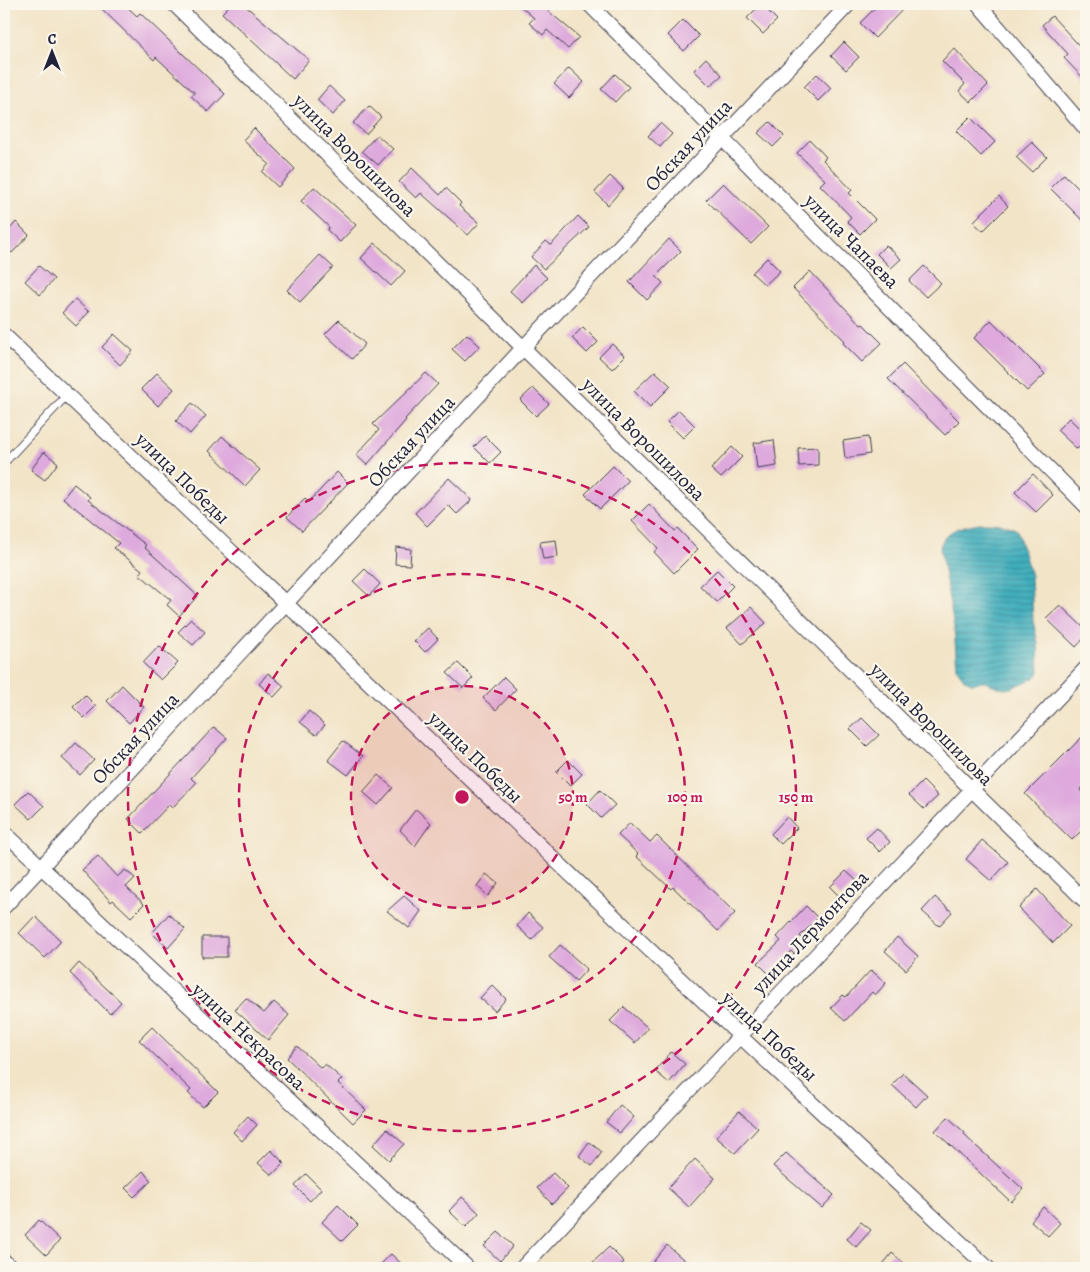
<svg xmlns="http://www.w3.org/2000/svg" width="1090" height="1272" font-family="Alegreya,serif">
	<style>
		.water { fill: url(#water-rules); stroke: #30687b }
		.building { fill: #dea9dd }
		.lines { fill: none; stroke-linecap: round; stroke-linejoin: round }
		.lane-casing { stroke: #413f50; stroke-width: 9 }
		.street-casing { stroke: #413f50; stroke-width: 16 }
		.lane { stroke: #fff; stroke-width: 7 }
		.street { stroke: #fff; stroke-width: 14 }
		.ring { fill: none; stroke: #c2185b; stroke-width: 2.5; stroke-dasharray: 9 6 }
		.labels { text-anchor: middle; stroke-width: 4.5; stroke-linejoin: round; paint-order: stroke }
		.street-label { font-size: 20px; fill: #22223b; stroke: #fbf7ec }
		.centre { fill: #c2185b; stroke: #fbf7ec; stroke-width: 2.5 }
		.ring-label { font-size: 15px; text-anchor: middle; font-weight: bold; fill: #c2185b; stroke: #fbf7ec; stroke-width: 4.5; stroke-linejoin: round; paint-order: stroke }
	</style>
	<defs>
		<pattern id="water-rules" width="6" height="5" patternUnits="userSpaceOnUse" patternTransform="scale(1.25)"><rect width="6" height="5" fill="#3fadbb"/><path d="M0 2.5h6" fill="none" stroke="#348c99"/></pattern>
	</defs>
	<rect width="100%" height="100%" fill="#fbf7ec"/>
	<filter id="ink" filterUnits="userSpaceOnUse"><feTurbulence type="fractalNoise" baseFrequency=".02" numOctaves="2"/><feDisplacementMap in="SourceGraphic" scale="10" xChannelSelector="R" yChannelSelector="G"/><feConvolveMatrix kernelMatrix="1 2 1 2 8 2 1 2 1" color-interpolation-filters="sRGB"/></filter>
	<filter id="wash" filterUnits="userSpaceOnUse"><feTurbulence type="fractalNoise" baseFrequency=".0096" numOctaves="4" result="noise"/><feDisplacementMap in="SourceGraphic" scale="20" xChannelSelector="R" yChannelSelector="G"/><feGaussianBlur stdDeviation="1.12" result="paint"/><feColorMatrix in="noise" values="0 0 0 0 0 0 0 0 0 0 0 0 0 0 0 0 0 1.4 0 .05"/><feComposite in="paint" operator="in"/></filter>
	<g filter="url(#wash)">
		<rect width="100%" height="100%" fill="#f2e4c7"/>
		<!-- water -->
		<path class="water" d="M980 523C993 523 1006 523 1017 530L1031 576 1033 621 1038 643 1039 672 1035 678 1011 688 1004 689 985 682 971 683 965 680 957 669 954 627 940 548C944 529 964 526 980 523Z"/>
		<g id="blocks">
			<!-- building -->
			<path class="building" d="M97 4H124L137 16 140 13 225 94 208 112 191 96 195 93 156 57 154 60Z
				M231 4H243L309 60 293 79 222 13Z
				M518 4H540L579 37 568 49 547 30 543 35 529 23 534 18Z
				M761 4 777 20 763 34 747 18Z
				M879 4H908L875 38 860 23Z
				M1052 16 1086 53V81L1064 58 1068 54 1042 25Z
				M683 20 699 36 684 51 668 35Z
				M844 42 859 57 846 70 831 56Z
				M954 48 988 85 971 102 959 91 965 84 942 61Z
				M706 58 722 75 710 86 694 70Z
				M569 68 584 82 569 98 554 84Z
				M615 74 629 87 615 102 601 89Z
				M817 74 831 88 818 101 804 87Z
				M329 86 345 101 333 115 317 100Z
				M369 106 381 117 366 134 353 123Z
				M970 117 995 142 981 156 956 131Z
				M770 122 784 136 773 147 758 133Z
				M660 123 672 134 660 147 648 136Z
				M254 128 295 169 278 187 262 172 269 164 243 140Z
				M377 135 393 149 378 165 362 151Z
				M810 140 826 157 823 160 852 190 849 193 875 219 860 234 847 221 851 217 820 185 825 180 797 153Z
				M1032 142 1047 157 1032 172 1016 157Z
				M412 168 440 195 446 188 461 203 459 206 479 223 468 235 421 193 416 198 399 182Z
				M1064 174 1086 196V224L1050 188Z
				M610 176 623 188 608 205 595 192Z
				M723 183 768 227 751 244 706 200Z
				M314 187 356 225 340 242 327 230 329 227 301 201Z
				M999 196 1008 206 983 231 973 222Z
				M578 216 589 227 544 269 531 257 546 241 551 245Z
				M16 222 29 235 12 253 4 246V236Z
				M669 239 681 251 656 276 663 283 647 300 629 282Z
				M375 243 405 271 391 286 361 258Z
				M886 245 901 259 891 268 877 254Z
				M320 255 333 267 300 302 287 290Z
				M767 258 780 271 765 285 752 273Z
				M534 265 547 278 523 303 510 291Z
				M39 266 54 279 40 295 25 281Z
				M924 266 941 283 926 297 909 281Z
				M810 271 861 325 863 324 882 343 862 362 843 343 845 341 793 288Z
				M75 299 89 312 76 326 62 313Z
				M339 320 365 344 352 359 325 334Z
				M991 320 1045 374 1027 391 974 338Z
				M583 327 598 342 587 353 572 338Z
				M114 334 133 351 120 365 102 347Z
				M467 334 480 346 465 361 452 349Z
				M612 344 625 356 612 369 599 357Z
				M903 364 959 421 945 435 888 379Z
				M655 371 671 386 650 407 634 391Z
				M157 373 174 389 158 406 141 389Z
				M426 373 438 384 405 419 406 420 367 465 356 455 379 430 373 424Z
				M533 388 549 404 536 416 520 400Z
				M192 403 206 416 190 434 176 421Z
				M679 410 695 426 683 438 667 422Z
				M1069 418 1086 435V440L1077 449 1057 430Z
				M222 436 260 470 245 486 209 451Z
				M485 436 501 452 490 463 474 447Z
				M868 437 870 454 845 458 843 441Z
				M774 440 777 466 757 469 754 443Z
				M732 447 742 457 721 478 711 469Z
				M818 447V465L799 466 798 448Z
				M44 452 58 463 45 480 31 470Z
				M613 466 628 481 600 509 585 494Z
				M337 472 348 483 302 531 287 517 305 498 309 502Z
				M1033 474 1053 495 1036 512 1015 492Z
				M449 478 472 500 457 514 448 505 427 526 415 513Z
				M74 484 90 497 88 500 146 545 144 547 198 596 179 616 167 605 171 600 139 574 142 570 114 548 119 543 63 498Z
				M649 504 675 531 678 529 698 549 674 573 654 552 658 548 632 521Z
				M556 540 558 557 543 559 540 542Z
				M396 547 411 549 410 565 395 564Z
				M365 569 380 584 369 596 353 581Z
				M717 570 733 586 717 602 700 586Z
				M1060 605 1086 630V636L1076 647 1046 618Z
				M751 607 766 623 742 644 727 628Z
				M191 619 205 632 193 645 178 632Z
				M428 628 438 639 425 652 414 641Z
				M159 646 178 663 161 680 143 663Z
				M458 663 473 678 463 688 447 673Z
				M268 673 284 686 274 697 259 684Z
				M504 677 516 689 496 710 483 698Z
				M122 685 144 707 129 723 107 701Z
				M85 695 96 706 84 718 73 707Z
				M309 711 325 725 316 735 300 722Z
				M862 718 879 735 867 746 850 729Z
				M214 727 227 738 191 778 196 783 172 808 169 805 142 833 128 819Z
				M1086 733V783L1080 790 1086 796V826L1072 840 1025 794Z
				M343 741 363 756 348 775 328 760Z
				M76 743 94 760 80 775 62 758Z
				M568 760 582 774 570 786 556 772Z
				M378 775 393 788 378 805 363 792Z
				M923 781 938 796 924 809 909 795Z
				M600 790 615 805 601 818 587 804Z
				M28 791 44 806 31 819 15 804Z
				M416 809 431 823 415 846 400 830Z
				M787 817 797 828 781 844 771 834Z
				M630 823 650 842 657 836 735 913 718 931 673 887 671 889 636 856 638 854 618 835Z
				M877 828 890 842 880 852 866 838Z
				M982 840 1008 862 991 881 966 859Z
				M98 856 117 877 125 870 135 878 126 887 144 904 131 917 113 900 111 902 82 870Z
				M846 871 857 881 840 897 830 887Z
				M486 874 498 883 488 896 477 886Z
				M1037 889 1070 926 1053 943 1019 908Z
				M404 896 421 911 409 928 387 911Z
				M935 897 952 912 939 926 922 911Z
				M806 906 818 918 800 936 806 942 794 954 791 951 768 973 758 963 781 941 777 937Z
				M528 913 543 927 532 940 517 926Z
				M169 914 185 929 168 948 152 933Z
				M35 916 61 941 45 958 19 933Z
				M202 937H227V957H202Z
				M897 937 918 956 906 970 885 951Z
				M560 945 587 969 576 981 549 957Z
				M79 963 121 1002 110 1014 70 973Z
				M871 970 886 983 875 995 872 992 845 1021 831 1008 843 995 846 997Z
				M492 985 506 999 495 1011 480 998Z
				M246 998 264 1013 274 1002 289 1015 268 1040 235 1010Z
				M624 1007 648 1028 635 1043 610 1021Z
				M152 1027 218 1092 203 1107 188 1093 191 1090 139 1040Z
				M297 1046 321 1068 325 1064 342 1079 338 1083 366 1110 353 1123 287 1058Z
				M671 1052 685 1064 669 1083 655 1071Z
				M903 1073 927 1095 916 1107 892 1085Z
				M620 1105 634 1117 620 1133 606 1122Z
				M739 1111 758 1128 735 1153 716 1137Z
				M248 1116 257 1125 242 1141 233 1132Z
				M948 1117 965 1133 964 1135 1023 1189 1011 1202 935 1131Z
				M387 1129 404 1144 389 1160 373 1145Z
				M589 1142 602 1152 592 1166 579 1156Z
				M271 1150 284 1163 272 1175 258 1163Z
				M786 1153 834 1195 822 1208 773 1166Z
				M695 1159 715 1178 689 1207 668 1188Z
				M143 1171 151 1181 134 1197 125 1188Z
				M553 1173 568 1188 552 1204 537 1188Z
				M306 1174 321 1189 310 1201 295 1186Z
				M462 1197 479 1213 466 1227 449 1211Z
				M338 1205 358 1225 342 1241 322 1222Z
				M1043 1207 1060 1223 1048 1236 1031 1221Z
				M39 1220 60 1240 46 1255 25 1235Z
				M861 1222 871 1230 856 1247 847 1239Z
				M498 1232 513 1246 500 1261 484 1246Z
				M667 1245 693 1268H648Z
				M609 1247 624 1262 617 1268H587Z
				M892 1253 910 1268H880Z
				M391 1254 406 1268H377Z"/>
		</g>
	</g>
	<g filter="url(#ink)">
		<use href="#blocks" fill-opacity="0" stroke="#413f50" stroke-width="1"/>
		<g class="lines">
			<defs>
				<path id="lane" d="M4 463 67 395"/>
				<path id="street" d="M174 4 1086 902
					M589 4 1086 506
					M978 4 1086 129
					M4 335 740 1036 988 1268
					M4 832 468 1268
					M4 907 523 348 849 4
					M4 1261 11 1268
					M522 1268 1086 668"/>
			</defs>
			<!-- lane casing -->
			<use href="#lane" class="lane-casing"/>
			<!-- street casing -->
			<use href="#street" class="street-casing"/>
			<!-- lane -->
			<use href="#lane" class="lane"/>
			<!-- street -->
			<use href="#street" class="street"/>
		</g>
	</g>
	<!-- distance rings -->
	<circle cx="462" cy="797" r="111" fill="#c2185b" fill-opacity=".12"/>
	<g class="ring">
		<circle cx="462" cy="797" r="111"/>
		<circle cx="462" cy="797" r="223"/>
		<circle cx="462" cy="797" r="334"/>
	</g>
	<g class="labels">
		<!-- street labels -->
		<g class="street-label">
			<text transform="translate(688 145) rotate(-47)" y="7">Обская улица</text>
			<text transform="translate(355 155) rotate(45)" y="7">улица Ворошилова</text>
			<text transform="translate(852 241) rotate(45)" y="7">улица Чапаева</text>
			<text transform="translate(644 439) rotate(45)" y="7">улица Ворошилова</text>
			<text transform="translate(411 441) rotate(-47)" y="7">Обская улица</text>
			<text transform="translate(183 478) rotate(44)" y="7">улица Победы</text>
			<text transform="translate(932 724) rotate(45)" y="7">улица Ворошилова</text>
			<text transform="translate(135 738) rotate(-47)" y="7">Обская улица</text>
			<text transform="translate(476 757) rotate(44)" y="7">улица Победы</text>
			<text transform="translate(810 932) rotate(-47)" y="7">улица Лермонтова</text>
			<text transform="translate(249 1036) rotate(43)" y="7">улица Некрасова</text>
			<text transform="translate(770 1036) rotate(43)" y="7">улица Победы</text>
		</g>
	</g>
	<circle cx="462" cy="797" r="8" class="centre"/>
	<g class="ring-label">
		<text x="573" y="802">50 m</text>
		<text x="685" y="802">100 m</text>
		<text x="796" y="802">150 m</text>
	</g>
	<!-- margin -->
	<rect width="1090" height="1272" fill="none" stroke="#fbf7ec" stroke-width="20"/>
	<!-- north arrow -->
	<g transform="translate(52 52)" stroke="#fbf7ec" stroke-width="4" paint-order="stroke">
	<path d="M0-4L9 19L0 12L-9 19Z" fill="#22223b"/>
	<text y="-8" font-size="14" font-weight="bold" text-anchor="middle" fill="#22223b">С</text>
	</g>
</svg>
